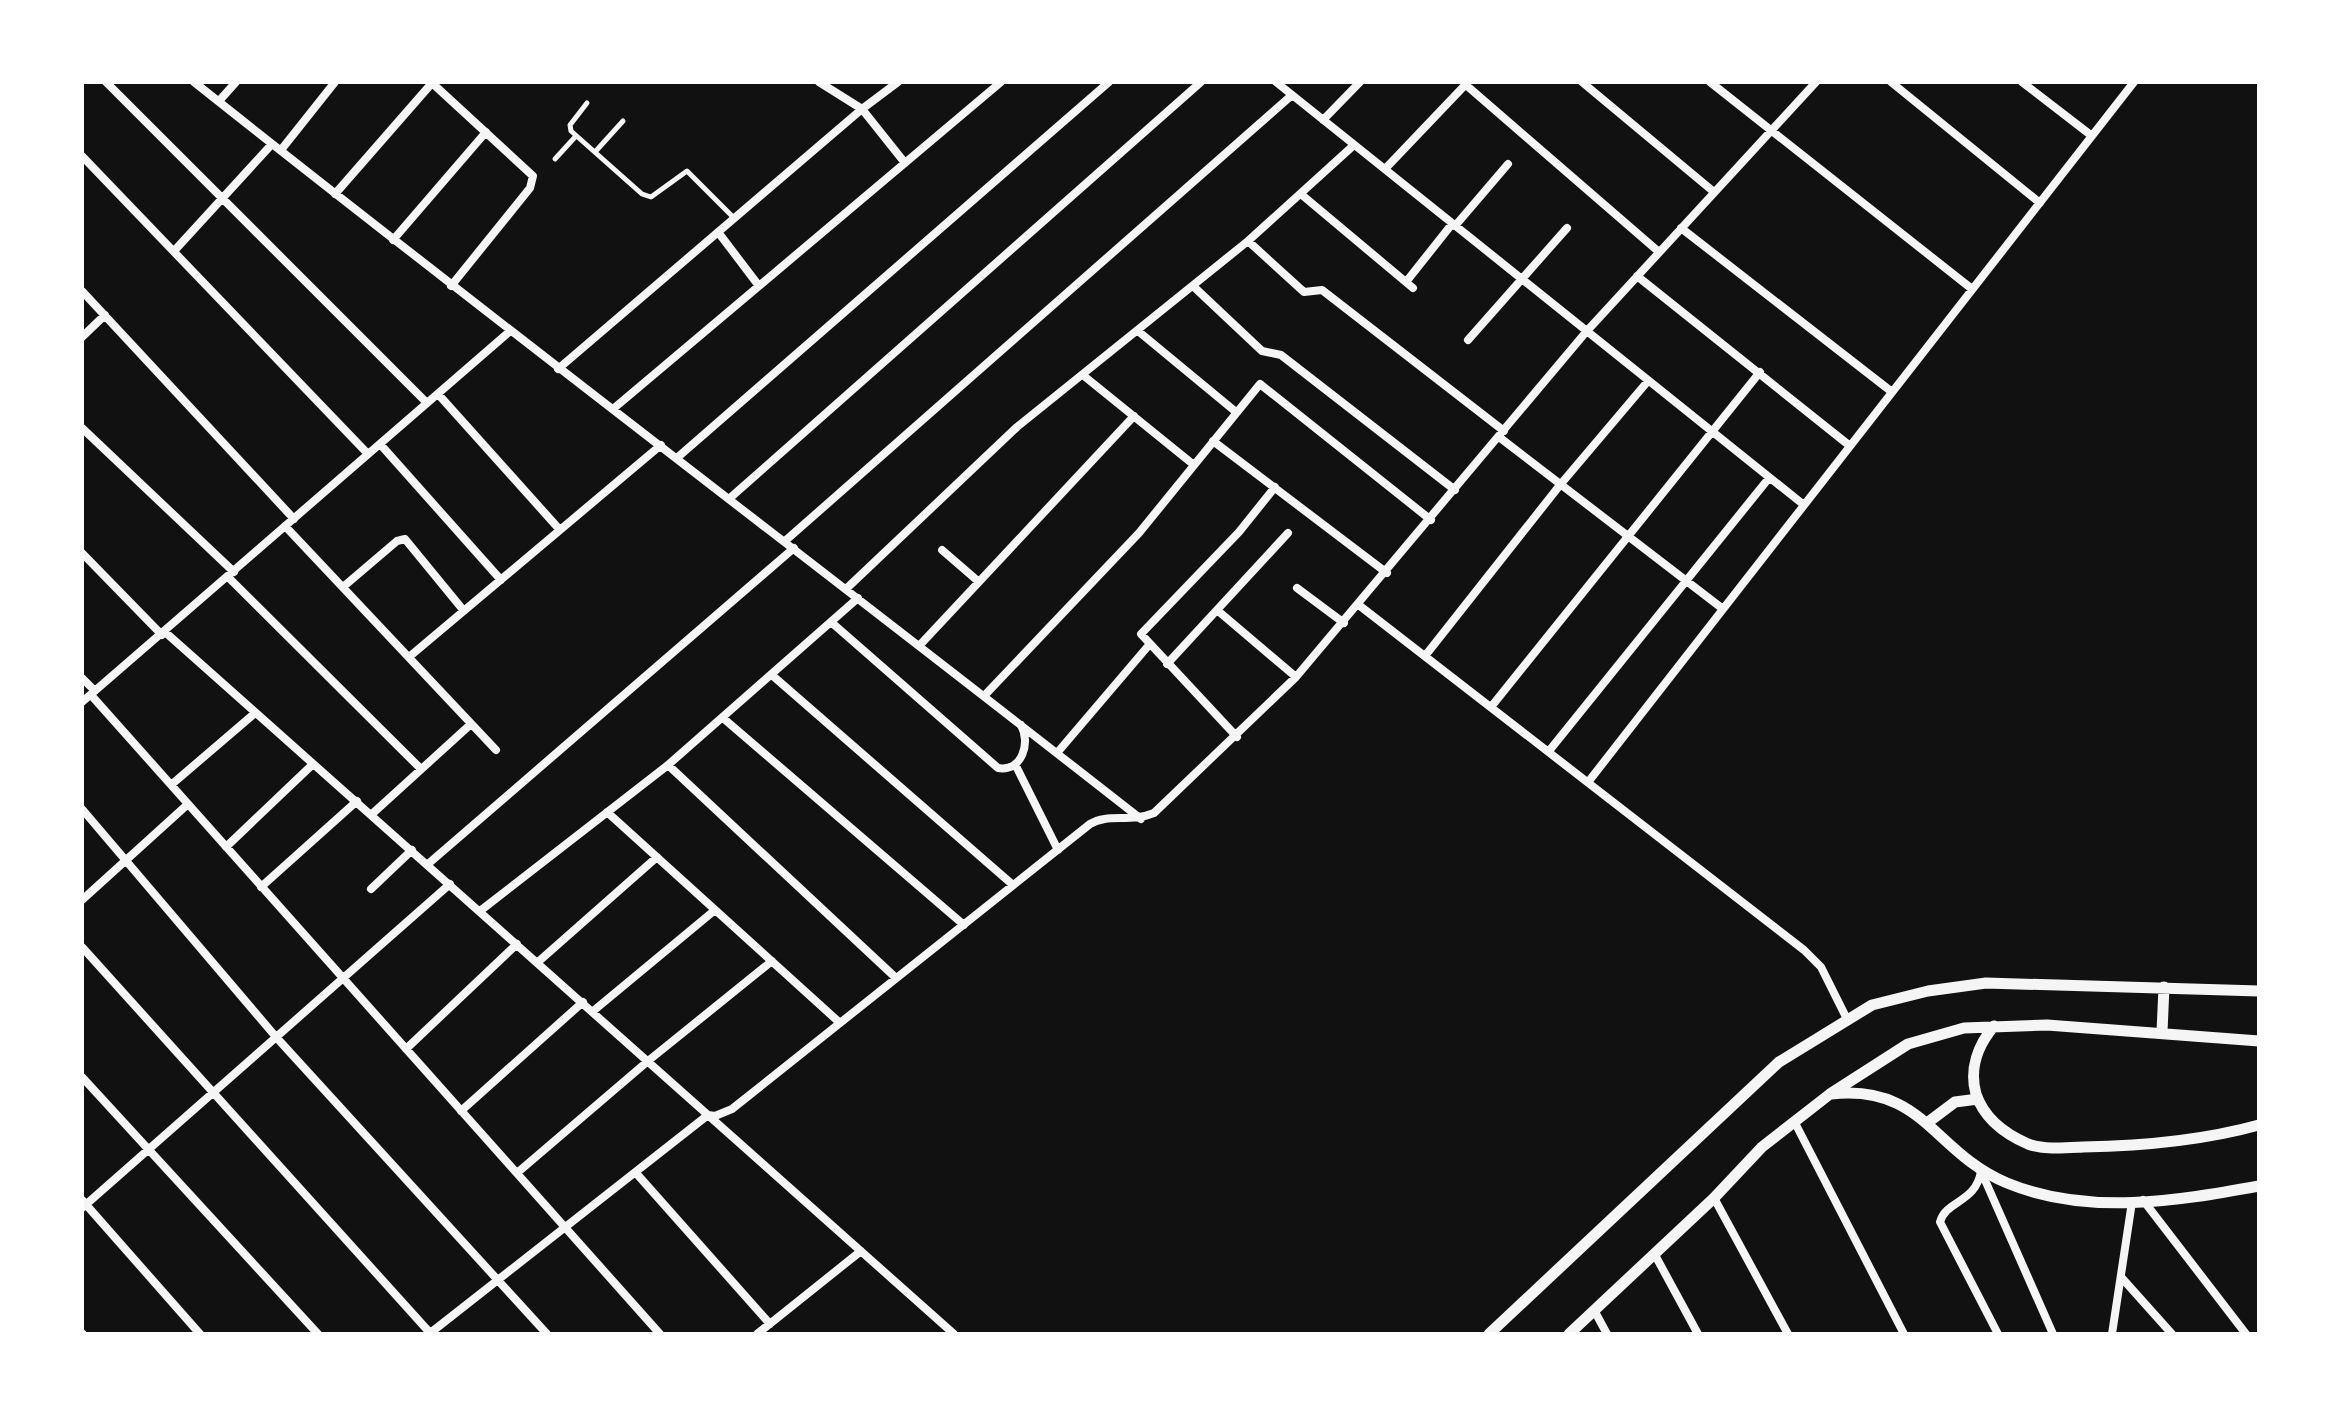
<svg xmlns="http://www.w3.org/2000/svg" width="2341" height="1416" font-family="Lato,sans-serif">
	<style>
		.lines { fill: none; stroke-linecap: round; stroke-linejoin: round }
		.service { stroke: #f5f5f5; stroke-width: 5 }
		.minor { stroke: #f5f5f5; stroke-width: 8 }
		.tertiary { stroke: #f5f5f5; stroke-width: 11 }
	</style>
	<rect width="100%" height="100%" fill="#111"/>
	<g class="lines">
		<!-- service -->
		<path class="service" d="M587 103 570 125 571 131 642 194 651 197 687 171 734 218
			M595 152 623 121
			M555 159 576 136"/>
		<!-- minor -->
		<path class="minor" d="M106 82 427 403
			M194 82C507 331 826 572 1141 819
			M431 82 533 176 530 188 451 286
			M819 82 862 109 905 163
			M1276 82 1804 505
			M1582 82 1714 192
			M1710 82 1972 289
			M1891 82 2040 203
			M2022 82 2092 136
			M1466 85 1659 252
			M219 101 236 82
			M1323 120 1360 82
			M281 150 335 82
			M82 156 368 454
			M1385 169 1467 83
			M335 194 432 83
			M1302 195 1413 288
			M1455 226 1508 164
			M1681 228 1892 392
			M718 232 759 286
			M393 240 486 132
			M1248 241 1304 292 1322 290 1504 431
			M175 250 272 144
			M1637 276 1850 446
			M1406 282 1452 224
			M1193 286 1262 351 1281 355 1455 490
			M82 291 294 519
			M1138 331 1236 412
			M82 337 105 315
			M1468 340 1567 228
			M558 369 862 109 898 82
			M1084 376 1194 465
			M438 394 560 530
			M613 409 1001 82
			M82 428 234 572
			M1499 437 1723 609
			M1213 441 1387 573
			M380 444 501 580
			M678 457 1109 82
			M730 498 1201 82
			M285 526 496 750
			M785 541 1292 95
			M942 550 979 582
			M82 553 162 635
			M228 577 421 769
			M343 587 397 541 405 539 464 611
			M1297 588 1344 623
			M846 589 1017 427 1248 241 1354 145
			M1360 606 1804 950 1821 967 1847 1019
			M1217 610 1296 677
			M831 622 998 768C1022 772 1031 743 1021 725
			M165 632 954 1334
			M919 646 1134 416
			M1425 656 1560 485 1648 381
			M409 657 661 445
			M1167 664 1288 533
			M773 676 1013 885
			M82 678 95 691
			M91 695 660 1334
			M984 696 1139 533 1260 384 1431 520
			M82 702 509 332
			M1491 707 1760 372
			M723 718 964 925
			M1237 737 1141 634 1239 532 1275 487
			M1549 751 1769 478
			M1057 753 1149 645
			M1015 764 1058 850
			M668 765 896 978
			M1589 781 2134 82
			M171 785 255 713
			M82 809 276 1037 547 1334
			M607 812 840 1023
			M372 814 471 724
			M226 847 313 764
			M428 864 794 548
			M261 887 357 801
			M371 889 412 850
			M82 900 188 804
			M480 911 668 765 858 598
			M82 947 431 1334
			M538 962 657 857
			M592 1012 715 910
			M406 1049 517 944
			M82 1077 318 1334
			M461 1111 583 1002
			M1794 1121 1904 1334
			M1981 1171C1976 1203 1946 1200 1940 1222L1998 1334
			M1981 1171 2053 1334
			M517 1173 648 1061 772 961
			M636 1173 770 1324
			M1714 1198 1788 1334
			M82 1200 200 1334
			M2143 1200 2246 1334
			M82 1208 450 884
			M1655 1255 1698 1334
			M2121 1277 2172 1334
			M1594 1310 1607 1334
			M82 1333 83 1334
			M429 1334 708 1115 715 1116 732 1109 1090 824C1108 813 1130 823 1154 813L1296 677 1586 332 1816 82
			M757 1334 861 1251
			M2112 1334 2132 1202"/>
		<!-- tertiary -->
		<path class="tertiary" d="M1994 1026C1978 1045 1969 1069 1976 1094 1984 1118 2005 1134 2028 1144 2044 1150 2065 1148 2083 1147 2143 1146 2201 1141 2259 1125
			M2162 1032 2164 987
			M1831 1094C1924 1084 1933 1152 2007 1183 2087 1216 2177 1201 2259 1186
			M1927 1123 1955 1102 1978 1099
			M1489 1334 1779 1062 1872 1005 1928 991 1986 983 2259 991
			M1569 1334 1714 1198 1762 1147 1830 1094 1908 1044 1964 1028 2047 1025 2259 1041"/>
	</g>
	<!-- border -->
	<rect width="2341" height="1416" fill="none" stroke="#ffffff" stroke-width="168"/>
</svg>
